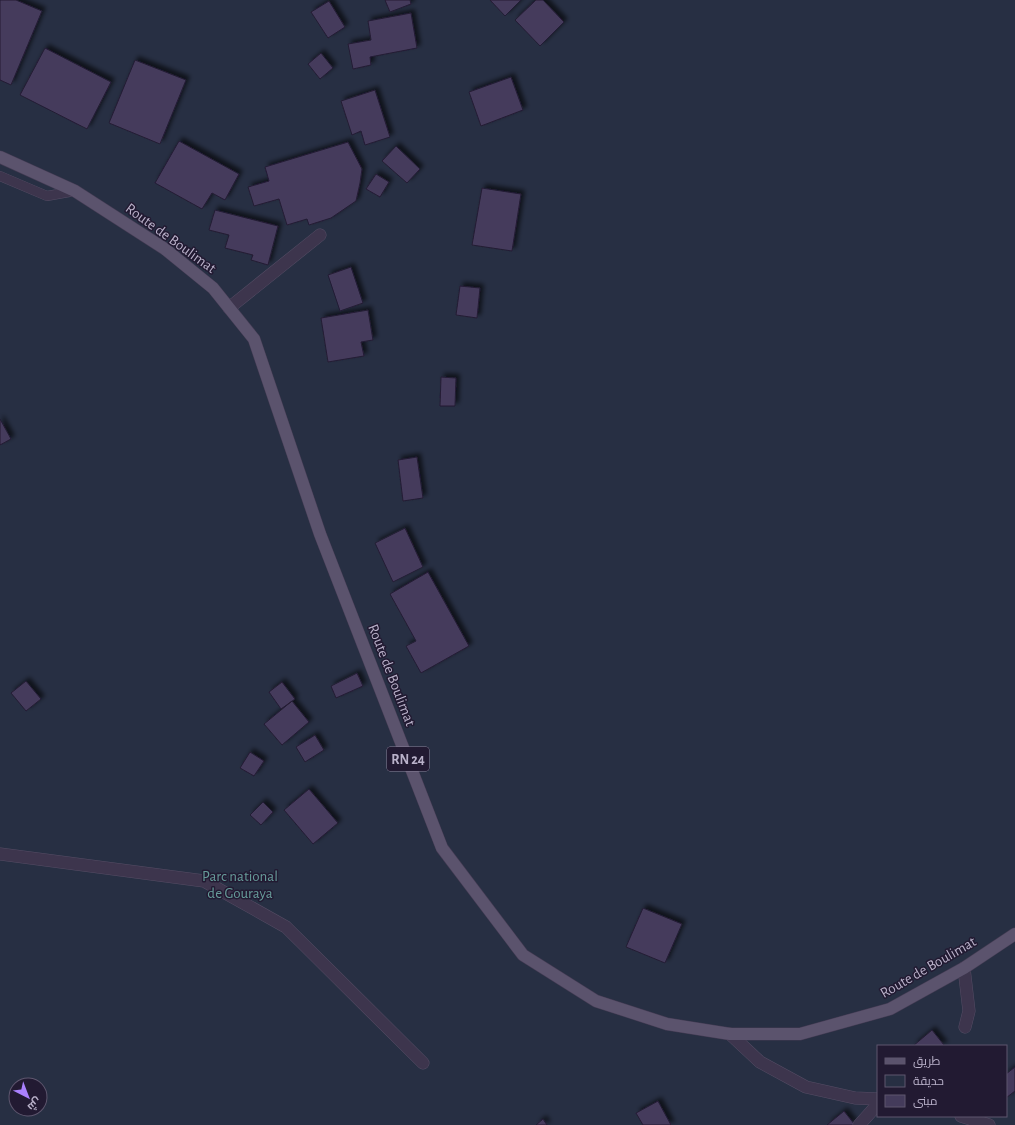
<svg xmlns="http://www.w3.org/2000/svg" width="1015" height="1125" font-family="'Alegreya Sans',Cairo,sans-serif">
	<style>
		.green { fill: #272f43; fill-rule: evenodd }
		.building { fill: #443b5b; stroke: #241c34; filter: url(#shadow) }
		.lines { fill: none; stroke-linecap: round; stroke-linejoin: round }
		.service-casing { stroke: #554d65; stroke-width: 10 }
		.minor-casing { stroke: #554d65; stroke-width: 13 }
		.primary-casing { stroke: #433b53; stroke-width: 13 }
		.service { stroke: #3d354d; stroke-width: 9 }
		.minor { stroke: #3d354d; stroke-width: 12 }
		.primary { stroke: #5b536d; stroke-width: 12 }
		.labels { text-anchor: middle; stroke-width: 3; stroke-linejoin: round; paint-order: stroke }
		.shield { fill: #221a32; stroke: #8c849c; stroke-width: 1 }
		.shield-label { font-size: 14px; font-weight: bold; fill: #b9b1c9 }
		.street-label { font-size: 15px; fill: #b9b1c9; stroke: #221a32 }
		.park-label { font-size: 15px; fill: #669b99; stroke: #221a32 }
	</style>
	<defs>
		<filter id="shadow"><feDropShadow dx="3.5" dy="-3.5" stdDeviation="2" flood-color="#0009"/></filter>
	</defs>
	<rect width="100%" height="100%" fill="#29213d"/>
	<!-- green -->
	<path class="green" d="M0 0H1015V1125H0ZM878 1046H1006V1116H878ZM16 1085H40V1109H16Z"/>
	<!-- building -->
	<path class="building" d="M0 0H16L42 11 11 85 0 80Z
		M385 0H410L411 4 390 12Z
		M490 0H521L505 16Z
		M536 0H543L564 22 540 46 515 20Z
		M329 1 345 27 328 38 311 12Z
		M411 13 417 48 370 57 371 65 353 69 348 44 371 40 368 21Z
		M45 48 111 82 87 129 20 95Z
		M321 53 333 68 320 79 308 64Z
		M135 60 186 80 160 144 109 123Z
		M511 77 523 110 481 126 469 92Z
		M375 90 390 137 365 145 361 131 352 135 341 101Z
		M179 141 239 174 225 200 212 193 202 209 155 183Z
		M348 142 362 169 360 183 356 201 331 218 309 225 307 219 287 225 279 199 254 206 248 187 269 181 265 167Z
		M396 146 420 169 407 183 382 161Z
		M376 174 389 182 380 197 366 189Z
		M482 188 521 194 512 251 472 245Z
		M215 210 278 226 268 265 251 260 253 255 225 248 229 235 209 230Z
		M351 267 363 303 340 311 328 275Z
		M460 286 480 288 477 318 456 315Z
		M368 310 373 340 361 342 364 356 328 362 321 318Z
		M441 377 456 378 455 406H440Z
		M0 419 11 439 0 445Z
		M417 457 423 498 403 501 398 460Z
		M405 528 423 567 393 582 375 543Z
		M428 572 469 646 421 673 406 646 416 641 390 594Z
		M357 673 363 686 336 698 331 686Z
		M26 681 41 699 26 711 11 693Z
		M282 682 295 699 281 709 269 692Z
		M292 701 309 722 282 745 264 724Z
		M315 735 324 750 305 762 296 747Z
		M250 752 264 761 254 776 240 768Z
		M309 789 338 823 313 844 284 810Z
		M263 802 273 812 261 825 250 815Z
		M643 908 682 924 665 963 626 947Z
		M932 1030 944 1045 942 1046H913Z
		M1015 1067V1091L1006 1098V1074Z
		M658 1101 671 1125H643L636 1113Z
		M844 1111 855 1125H827Z
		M543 1119 547 1125H536Z"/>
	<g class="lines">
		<defs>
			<path id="service" d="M0 176 47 196 75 191"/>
			<path id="minor" d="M229 308 320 235
				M0 854 204 881 286 927 423 1063
				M964 968 969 1011 965 1027
				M730 1034 760 1062 806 1087 855 1098 878 1099
				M961 1116 989 1125
				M859 1125 878 1104"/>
			<path id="primary" d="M0 157 75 191 165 249 213 288 254 339 320 534 442 848 523 955 596 1001 667 1024 730 1034H800L890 1009 964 968 1015 934"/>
		</defs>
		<!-- service casing -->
		<use href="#service" class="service-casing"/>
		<!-- minor casing -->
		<use href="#minor" class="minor-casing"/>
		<!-- primary casing -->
		<use href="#primary" class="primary-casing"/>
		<!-- service -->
		<use href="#service" class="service"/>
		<!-- minor -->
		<use href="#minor" class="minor"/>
		<!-- primary -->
		<use href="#primary" class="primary"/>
	</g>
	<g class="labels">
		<!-- shield labels -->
		<rect class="shield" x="387" y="747" width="42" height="24" rx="3"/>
		<g class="shield-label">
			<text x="408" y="764">RN 24</text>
		</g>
		<!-- street labels -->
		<g class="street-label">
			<text transform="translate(171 238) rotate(36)" y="5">Route de Boulimat</text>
			<text transform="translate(392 675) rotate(69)" y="5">Route de Boulimat</text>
			<text transform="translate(928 967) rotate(-30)" y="5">Route de Boulimat</text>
		</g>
		<!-- park labels -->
		<g class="park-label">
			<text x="240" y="881">Parc national<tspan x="240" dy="17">de Gouraya</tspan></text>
		</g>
	</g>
	<!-- legend -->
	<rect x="877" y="1045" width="130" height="72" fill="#221a32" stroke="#5e566e"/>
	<rect x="885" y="1058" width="20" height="6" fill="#5b536d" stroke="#5e566e"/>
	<text x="913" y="1065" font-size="12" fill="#b9b1c9">طريق</text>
	<rect x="885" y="1075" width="20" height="12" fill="#272f43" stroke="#5e566e"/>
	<text x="913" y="1085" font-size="12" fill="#b9b1c9">حديقة</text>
	<rect x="885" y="1095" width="20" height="12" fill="#443b5b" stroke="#5e566e"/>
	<text x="913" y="1105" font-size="12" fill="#b9b1c9">مبنى</text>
	<!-- north arrow -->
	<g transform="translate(28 1097) rotate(138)"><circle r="19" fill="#221a32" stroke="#5e566e"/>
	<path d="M0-3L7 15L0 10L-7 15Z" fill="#aa80fe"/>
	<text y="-6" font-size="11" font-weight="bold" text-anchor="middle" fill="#b9b1c9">ش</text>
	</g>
</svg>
